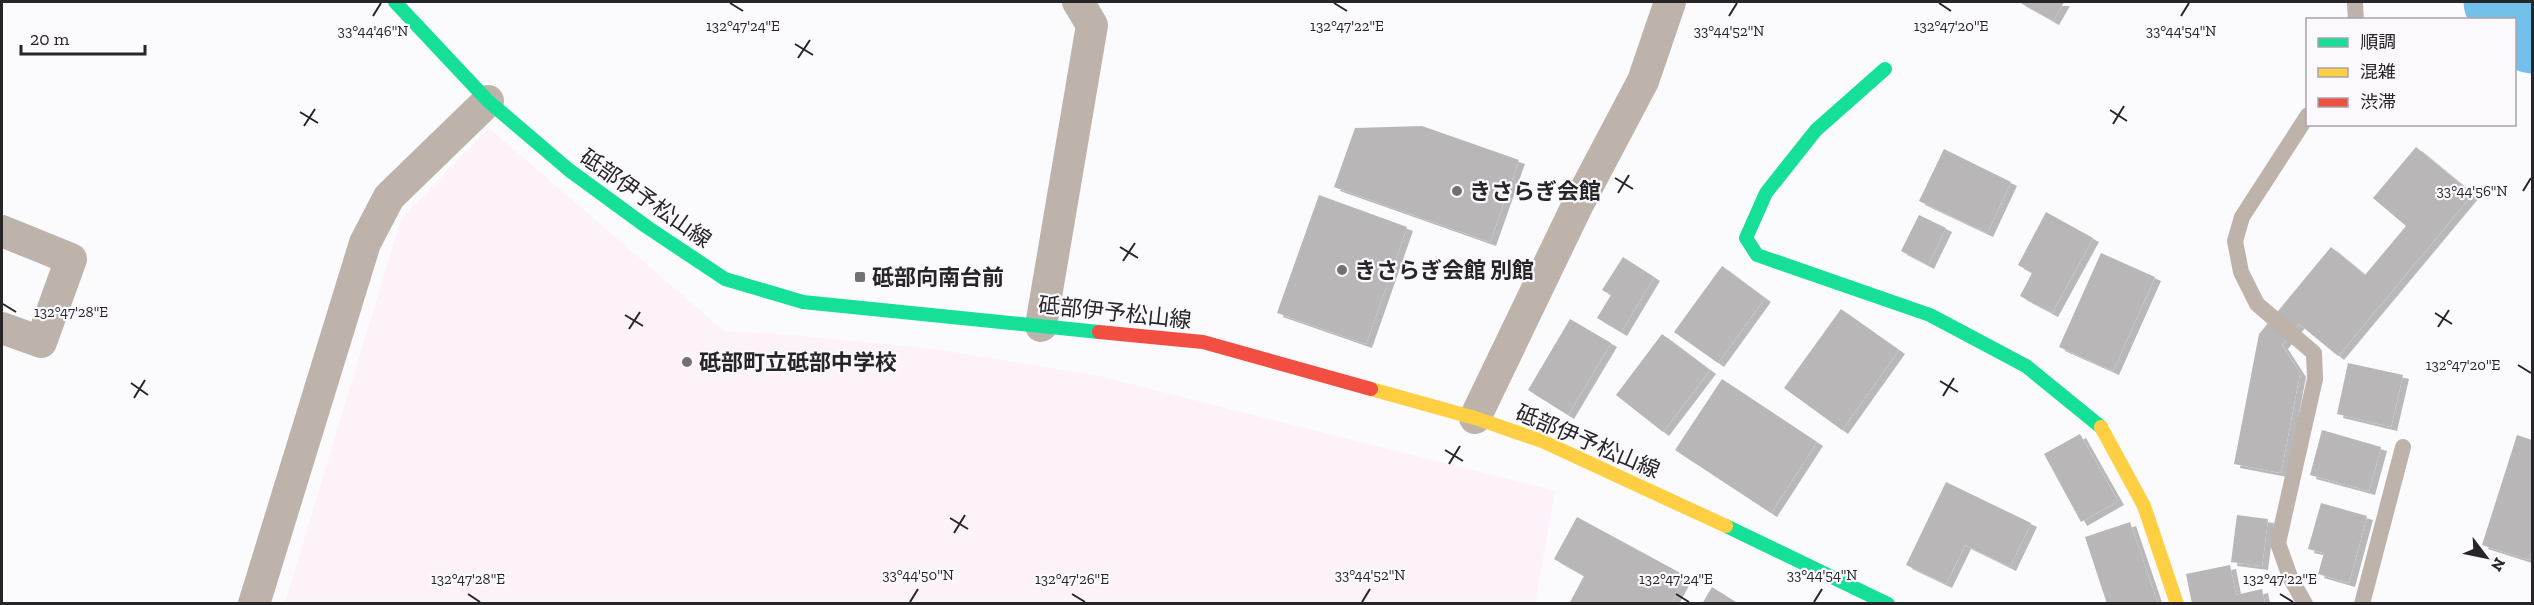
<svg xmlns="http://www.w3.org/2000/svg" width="2534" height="605" font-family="'Zilla Slab','Noto Sans JP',serif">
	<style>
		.education { fill: #fdf1fa }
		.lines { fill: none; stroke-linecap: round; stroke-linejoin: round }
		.river { stroke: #73c1ea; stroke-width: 75 }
		.building { fill: #b8b6b7; filter: url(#shadow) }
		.lane { stroke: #beb3ab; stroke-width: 16 }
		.street { stroke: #beb3ab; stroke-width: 32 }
		.fast { stroke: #16e098; stroke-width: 14 }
		.slow { stroke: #ffcf43; stroke-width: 14 }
		.jam { stroke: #f24e42; stroke-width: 14 }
		.ticks { fill: none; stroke: #272528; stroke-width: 2 }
		.poi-dot { fill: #717073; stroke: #fbf9fe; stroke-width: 2 }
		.labels { text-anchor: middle; stroke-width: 4.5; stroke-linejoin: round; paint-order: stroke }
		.poi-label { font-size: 22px; font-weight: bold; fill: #272528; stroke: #fbf9fe; text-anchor: start }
		.street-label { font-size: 22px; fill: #272528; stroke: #fbf9fe }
		.ticks-label { font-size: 15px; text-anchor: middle; fill: #272528; stroke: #fbf9fe; stroke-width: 4.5; stroke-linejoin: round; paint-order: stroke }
	</style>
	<defs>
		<filter id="shadow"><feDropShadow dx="6" dy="4" stdDeviation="0" flood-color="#0004"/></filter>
	</defs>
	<rect width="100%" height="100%" fill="#fbfafd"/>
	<!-- education -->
	<path class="education" d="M489 128 724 331 793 335 934 349 1099 376 1555 491 1535 603H285L401 219Z"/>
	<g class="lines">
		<!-- river -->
		<path class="river" d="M2501 2 2532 36"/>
	</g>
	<!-- building -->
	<path class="building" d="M2019 2H2064L2053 21Z
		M1422 126 1519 160 1490 242 1334 187 1355 128Z
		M2416 147 2473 194 2338 356 2299 324 2282 345 2300 373 2281 473 2234 464 2259 334 2331 247 2365 275 2406 226 2373 198Z
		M1944 149 2011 182 1987 233 1919 201Z
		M1319 195 1407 227 1366 344 1277 313Z
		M2046 212 2093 238 2052 313 2020 296 2032 273 2018 265Z
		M1919 215 1946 228 1928 265 1901 251Z
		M2101 253 2155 277 2113 371 2059 347Z
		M1623 257 1654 277 1621 332 1597 318 1611 295 1602 290Z
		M1722 266 1765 298 1718 363 1674 332Z
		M1841 309 1899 350 1842 430 1784 388Z
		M1570 319 1611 343 1568 415 1528 390Z
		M1662 334 1710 370 1663 432 1616 395Z
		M2348 363 2403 375 2391 427 2337 414Z
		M1722 379 1817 442 1771 513 1675 450Z
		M2322 430 2381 447 2369 491 2310 475Z
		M2080 434 2118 501 2081 522 2044 454Z
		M2517 435 2532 440V548L2529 560 2482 545Z
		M1946 482 2031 523 2010 567 1965 545 1946 584 1906 565Z
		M2321 503 2367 516 2349 583 2318 574 2324 553 2308 549Z
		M2237 515 2268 519 2262 566 2231 562Z
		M1577 517 1686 576 1671 604H1569L1584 576 1554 559Z
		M2130 522 2158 604H2107L2085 537Z
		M2230 565 2236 595 2262 589 2265 604H2192L2186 574Z
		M1712 587 1739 604H1702Z"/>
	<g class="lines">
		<!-- lane -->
		<path class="lane" d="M2355 4 2356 20
			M2305 604 2290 577 2278 543 2315 379 2314 353 2257 304 2241 272 2235 241 2242 217 2308 115
			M2362 604 2403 447"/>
		<!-- street -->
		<path class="street" d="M2 231 71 259 41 342 2 328
			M1041 326 1092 25 1078 2
			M1475 418 1577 206 1643 81 1670 2
			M254 604 365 243 389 197 488 101"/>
		<!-- fast -->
		<path class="fast" d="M395 2 488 101 569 170 647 227 725 279 803 302 1099 332
			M1885 69 1816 130 1766 193 1746 238 1757 255 1930 315 2026 366 2101 427
			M1726 526 1888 604"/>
		<!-- slow -->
		<path class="slow" d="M1371 389 1475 418 1542 441 1726 526
			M2101 427 2144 506 2177 604"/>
		<!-- jam -->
		<path class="jam" d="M1099 332 1203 342 1371 389"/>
	</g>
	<!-- ticks -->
	<path class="ticks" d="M730 3 743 11M1334 3 1347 11M1939 3 1951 11M373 16 381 3M1729 16 1737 3M2181 16 2189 3M795 44 813 55M798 58 810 40M2110 110 2127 121M300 112 318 123M2113 124 2124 106M304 126 315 109M1615 178 1633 189M2523 191 2531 178M1618 193 1629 175M1120 247 1138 258M1123 261 1135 243M3 304 16 312M2435 313 2452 324M625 315 643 326M2438 327 2449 310M629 329 640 312M2518 365 2531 373M1940 381 1958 392M131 383 148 395M1943 396 1954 378M134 398 145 380M1445 450 1463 461M1449 464 1460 446M950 518 968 529M954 533 965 515M468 594 480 602M1072 594 1085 602M1676 594 1689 602M2280 594 2293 602M910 602 918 589M1362 602 1370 589M1814 602 1822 589"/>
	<!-- markers -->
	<g class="poi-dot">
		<circle cx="1457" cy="191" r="6"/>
		<circle cx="1342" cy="270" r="6"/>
		<rect x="854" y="271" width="12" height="12" rx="3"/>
		<circle cx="687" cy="362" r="6"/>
	</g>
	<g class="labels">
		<!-- poi labels -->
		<g class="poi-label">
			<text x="1469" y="199">きさらぎ会館</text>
			<text x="1354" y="278">きさらぎ会館 別館</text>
			<text x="872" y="285">砥部向南台前</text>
			<text x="699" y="370">砥部町立砥部中学校</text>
		</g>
		<!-- street labels -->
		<g class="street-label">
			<text transform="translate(646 198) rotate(35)" y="8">砥部伊予松山線</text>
			<text transform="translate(1115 312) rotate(6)" y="8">砥部伊予松山線</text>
			<text transform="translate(1588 441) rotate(23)" y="8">砥部伊予松山線</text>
		</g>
	</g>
	<g class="ticks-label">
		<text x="743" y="31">132°47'24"E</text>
		<text x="1347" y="31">132°47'22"E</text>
		<text x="1951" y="31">132°47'20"E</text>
		<text x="373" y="36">33°44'46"N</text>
		<text x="1729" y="36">33°44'52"N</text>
		<text x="2181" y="36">33°44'54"N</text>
		<text x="2472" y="196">33°44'56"N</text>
		<text x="71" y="317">132°47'28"E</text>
		<text x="2463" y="370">132°47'20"E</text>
		<text x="918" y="580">33°44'50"N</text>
		<text x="1370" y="580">33°44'52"N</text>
		<text x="1822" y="580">33°44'54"N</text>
		<text x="468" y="584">132°47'28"E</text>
		<text x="1072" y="584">132°47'26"E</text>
		<text x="1676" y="584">132°47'24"E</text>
		<text x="2280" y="584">132°47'22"E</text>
	</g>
	<!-- border -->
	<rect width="2534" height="605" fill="none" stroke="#272528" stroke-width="6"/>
	<!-- legend -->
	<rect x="2306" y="18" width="210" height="108" fill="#fbf9fe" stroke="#a6a4a8" stroke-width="1.5"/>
	<rect x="2318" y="38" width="30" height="9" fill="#16e098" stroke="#a6a4a8" stroke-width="1.5"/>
	<text x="2360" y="48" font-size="18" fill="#272528">順調</text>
	<rect x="2318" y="68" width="30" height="9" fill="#ffcf43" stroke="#a6a4a8" stroke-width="1.5"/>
	<text x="2360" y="78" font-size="18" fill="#272528">混雑</text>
	<rect x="2318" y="98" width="30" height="9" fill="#f24e42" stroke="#a6a4a8" stroke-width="1.5"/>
	<text x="2360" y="108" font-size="18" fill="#272528">渋滞</text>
	<!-- north arrow -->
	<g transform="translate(2486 557) rotate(122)" stroke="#fbf9fe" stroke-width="4.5" paint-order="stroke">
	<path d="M0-4.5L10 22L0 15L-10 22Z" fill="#272528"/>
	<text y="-9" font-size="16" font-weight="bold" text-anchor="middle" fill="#272528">N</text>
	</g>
	<!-- scale -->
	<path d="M21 45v9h124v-9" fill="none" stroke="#272528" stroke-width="3"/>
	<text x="30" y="45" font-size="18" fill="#272528" stroke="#fbf9fe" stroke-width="4.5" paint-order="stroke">20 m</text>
</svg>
